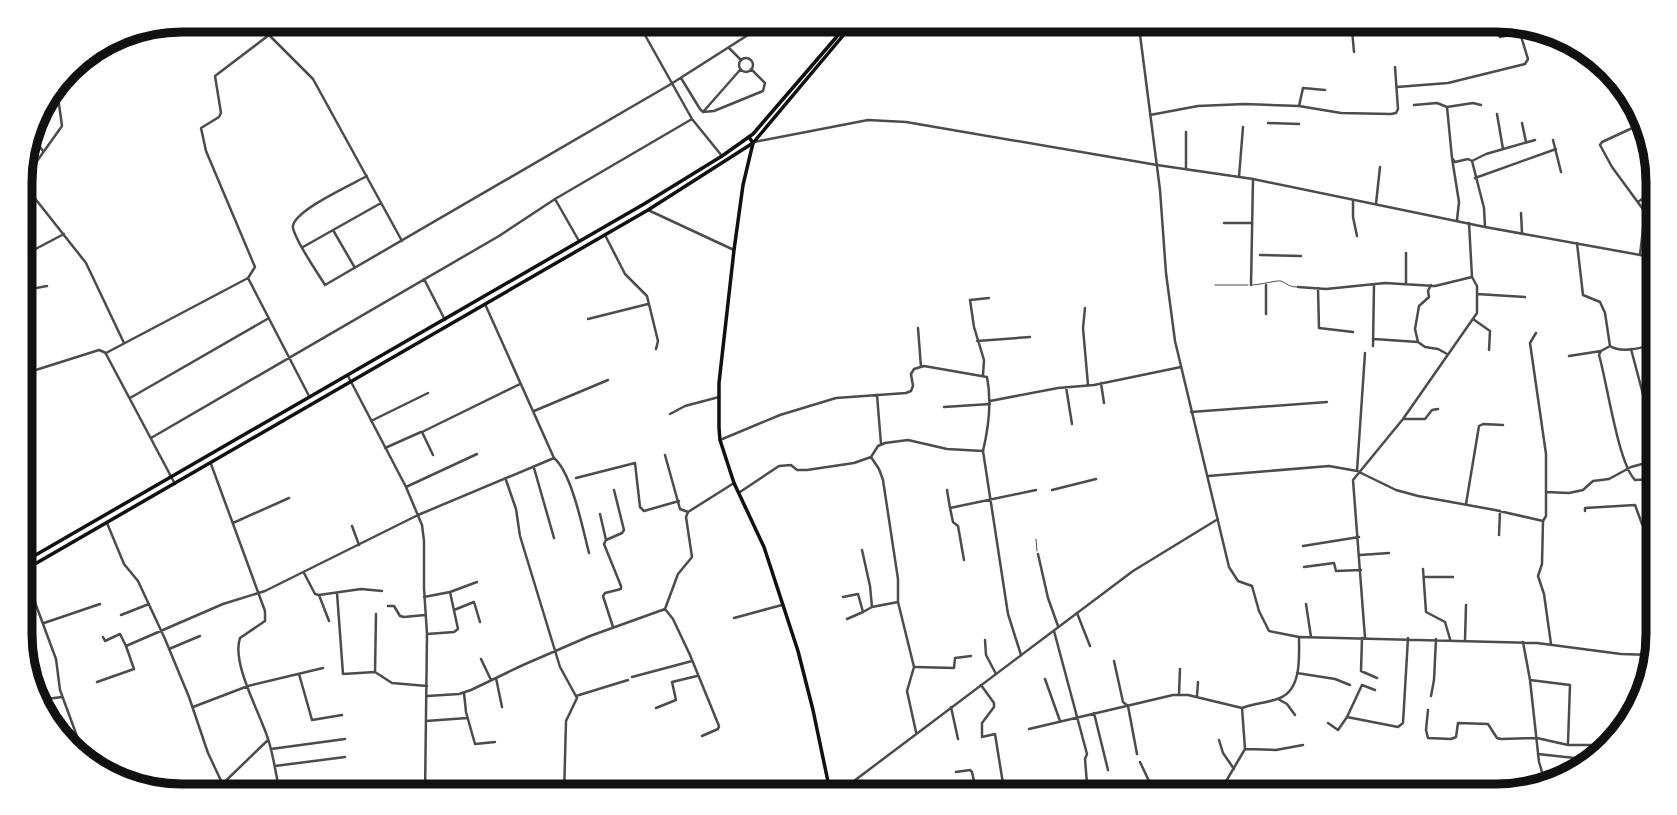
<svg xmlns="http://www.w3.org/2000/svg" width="1677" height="815" font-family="Lato,sans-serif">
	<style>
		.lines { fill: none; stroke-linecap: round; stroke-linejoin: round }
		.service { stroke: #4c4c4c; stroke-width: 1 }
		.minor { stroke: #4c4c4c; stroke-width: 2.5 }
		.tertiary { stroke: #4c4c4c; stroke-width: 2.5 }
		.secondary { stroke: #111; stroke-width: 3.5 }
		.primary { stroke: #111; stroke-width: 3.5 }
		.rim { fill: none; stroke: #111; stroke-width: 9 }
	</style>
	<rect width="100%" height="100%" fill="#fff"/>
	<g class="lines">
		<!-- service -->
		<path class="service" d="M1215 285H1248
			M1252 285C1259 285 1278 280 1281 281 1288 284 1289 287 1297 287
			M1036 539 1037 551"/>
		<!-- minor -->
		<path class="minor" d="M256 19 269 35 313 79 402 241
			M636 19 692 119 722 156
			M1351 19 1354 52
			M1465 19 1467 21 1479 19
			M729 48 741 60
			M83 54 60 88 58 97 62 126 22 182 86 263 124 343
			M739 65a7 7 0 1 1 14 0a7 7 0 1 1-14 0Z
			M681 78 700 109 703 112 714 111 763 91 765 83 751 69
			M1397 87 1448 83 1525 64 1528 59 1520 33 1500 37 1494 19
			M1414 105 1437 103 1447 107
			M1481 105 1473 103 1447 107 1452 158 1455 162 1468 159 1472 161 1484 208 1485 227
			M1299 106 1303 88 1325 90
			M703 112 740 70
			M1497 114 1503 149
			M1150 115 1198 106 1245 104 1299 106 1341 113 1391 114 1396 113 1398 109 1395 67
			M1268 123 1299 124
			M1522 123 1526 142
			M29 137 37 143 43 151
			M1553 140 1561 172
			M1452 158 1459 202 1457 220
			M1472 161 1486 154 1535 140
			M1186 169V132
			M367 176C353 184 290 212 293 228 296 242 317 272 325 285L671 84 773 19
			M1239 177 1243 127
			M1475 178 1556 149
			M555 199 579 241
			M1353 200V217L1357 236
			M1638 202 1656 189
			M1376 204 1380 167
			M648 210 734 250
			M1521 213 1522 233
			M1224 223H1252
			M333 230 355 268
			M20 233 30 251
			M605 235 625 274 647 296 658 341 656 349
			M1577 243 1583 295 1600 302 1605 313 1610 346C1622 354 1643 347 1657 344
			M303 247 381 203
			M1406 253V284
			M24 255 64 234
			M1260 255 1301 256
			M1640 255 1645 212 1612 167 1600 145 1602 142 1641 124
			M248 278 309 396
			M424 279 445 320
			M1251 285 1253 179
			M1266 285V314
			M1298 287 1326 289 1385 283 1435 286 1472 277
			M1318 288 1319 328 1353 332
			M20 291 47 286
			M1477 294 1525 297
			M1085 308 1083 328 1088 385
			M588 319 648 304
			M1473 319 1490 331 1489 350
			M918 328 921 367
			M1536 333 1530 343 1546 454V516L1543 521
			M1374 339 1418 342 1425 347 1438 349 1447 354
			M977 341 1030 337
			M1418 342 1415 329 1419 306 1429 297 1428 291 1431 285
			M1373 346 1374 285
			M1610 346 1601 351 1599 355C1607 382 1618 463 1635 480L1657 479
			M1631 349 1644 398
			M106 354 175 484
			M1569 356 1601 351
			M20 375 99 350 106 353 248 278 255 267 206 151 201 128 219 117 221 113 215 76 269 35
			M983 375 984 360 974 327 970 300 989 298
			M348 376 406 487 422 525 424 541V588L427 634 425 796
			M1101 383 1104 403
			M1066 387 1072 424
			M877 395 881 444
			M130 398 269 318
			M990 401 1058 388 1094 385 1181 367
			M944 407 990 404
			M534 411 608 380
			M1191 412 1327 402
			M670 414 685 406 719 397
			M1403 419H1425L1432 410 1438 409
			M371 421 428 393
			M151 438 499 236 555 199 692 119
			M720 440 780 415 836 398 906 393 911 391 913 386 911 374 914 369 924 366 987 377C992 402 989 426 983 451L1008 614 1021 655
			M385 448 421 432
			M433 455 422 432 520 384
			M665 455 680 509 688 512
			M871 457 879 469 883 480 898 579V602L914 667 907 691 916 732
			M554 458C572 473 583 530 589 553
			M211 464 265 611V621L240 638C231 664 261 714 269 742 274 759 277 778 280 796
			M534 468 554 538
			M1357 471 1365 353
			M1208 476 1329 466 1357 471 1396 490 1418 496 1495 510 1543 521 1542 564 1538 576 1544 594 1551 644
			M576 478 635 463 640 507 644 511 679 501
			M506 480 516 509 520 536 560 667 577 698 566 721 564 796
			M406 487 477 454
			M947 490 950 508
			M1052 490 1096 479
			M740 492 779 466 791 465 797 470H807L854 463 871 457 878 446 885 443 908 440 947 449 983 451
			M1546 492 1569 493 1583 490 1593 481 1609 479 1631 467 1657 460
			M1466 504 1479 426 1483 424 1503 425
			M1585 511V508L1635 505 1642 524 1657 529
			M600 514 606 540
			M20 522 31 558
			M107 523 124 564 138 581 165 639 189 697 208 753 223 785
			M233 523 289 498
			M352 526 359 545
			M1499 535 1500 511
			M1303 546 1359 537
			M862 550 870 586 872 607
			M1038 554 1048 598 1058 626
			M1360 555 1389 553
			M964 560 958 526 953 522 950 508 1036 490
			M1304 567 1334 563 1336 571 1361 570
			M1423 569 1426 612 1445 622 1450 639
			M23 570 56 659 60 690 85 758
			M304 573 315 594 319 595 361 589 382 591
			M1424 577H1453
			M337 593 343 674 375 672
			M319 595 329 621
			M424 597 450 592 477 582
			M843 597 858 594 863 612 872 607 898 602
			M1306 604 1311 637
			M388 606H394L400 616 404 617 425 615
			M454 610 474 602 480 622
			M1077 613 1090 646
			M376 614 375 672 392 683 427 686
			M121 615 149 604
			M734 618 782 605
			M847 619 863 612
			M44 623 100 604
			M613 627 603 596 605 593 621 589V586L604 544 606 540 622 533 624 530 614 490
			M1054 631 1087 754 1085 759 1088 796
			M427 634 454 632 458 629 450 592
			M103 637 105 641 120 634 126 646
			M1362 638 1361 671 1377 678
			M1365 638 1353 480 1403 419 1477 313V286L1472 277 1469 223
			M985 640 986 655 996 674
			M1465 640 1466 605
			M1523 642 1530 680 1539 762 1545 782
			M169 649 200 636
			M481 659 491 680
			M1114 661 1123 702 1128 706 1137 754
			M915 667 954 668 955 658 971 656
			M1297 673 1335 679 1350 685
			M299 674 312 720 342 715
			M632 677 692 661
			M496 678 502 707
			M1045 679 1060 721
			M1530 680 1570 685 1568 743
			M97 682 134 669 126 646 223 604 265 591 418 515 554 458 485 304
			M981 685 994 703V707L982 723V737L995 734 1005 796
			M464 693 466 712 475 744 495 742
			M1179 694 1180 669
			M427 696 459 694 471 690 523 665 590 636 665 609
			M576 696 628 680
			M1197 696 1198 682
			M1431 696 1434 680 1436 639
			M1278 699 1287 704 1295 715
			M39 700 62 697
			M193 707 248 686 323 668
			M951 707 958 739
			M656 708 676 700 672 682 697 676
			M1428 710 1426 730 1428 738 1451 739 1456 737 1458 723 1488 724 1497 738 1501 739 1537 738 1568 745H1596
			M1094 713 1108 770
			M1347 717 1362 685 1375 690
			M426 721 467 718
			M1328 723 1338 730 1347 717 1398 727 1403 723 1408 638
			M1029 729 1173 695H1188L1242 708
			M702 736 718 729 719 726 690 655 673 619 665 609 678 574 692 557 686 517 688 512 734 483
			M1219 740 1223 753 1234 769
			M271 749 345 739
			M1245 749 1276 750 1303 745
			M1538 754 1593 760
			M1140 762 1156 796
			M275 766 345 757
			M956 772 970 770 972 772 976 791H1005
			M130 784 132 783
			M766 792 767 796
			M1218 795 1245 749 1242 708C1255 703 1268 703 1280 698 1302 689 1299 656 1299 637L1537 643 1621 654 1653 655
			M210 796 268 740"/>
		<!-- tertiary -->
		<path class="tertiary" d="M1138 19 1160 190 1166 273 1175 341 1229 567 1238 581 1252 586 1259 611 1269 631 1299 637
			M754 142 868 120 906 122 1157 165 1253 179 1485 227 1657 258
			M834 796 1133 571 1218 519"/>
		<!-- secondary -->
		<path class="secondary" d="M749 137 753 143 743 185 734 250 719 383V428L720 440 734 483 764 547 798 651 813 710 831 796"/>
		<!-- primary -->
		<path class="primary" d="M20 564 644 204 722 156 753 134 852 19
			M21 572 648 210 753 143 857 19"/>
	</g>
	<!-- crop -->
	<path d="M0 0H1677V815H0ZM182 32H1496A150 150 0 0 1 1646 182V634A150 150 0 0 1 1496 784H182A150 150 0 0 1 32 634V182A150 150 0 0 1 182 32Z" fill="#fff" fill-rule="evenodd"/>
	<path class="rim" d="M182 32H1496A150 150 0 0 1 1646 182V634A150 150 0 0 1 1496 784H182A150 150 0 0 1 32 634V182A150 150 0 0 1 182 32Z"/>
</svg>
